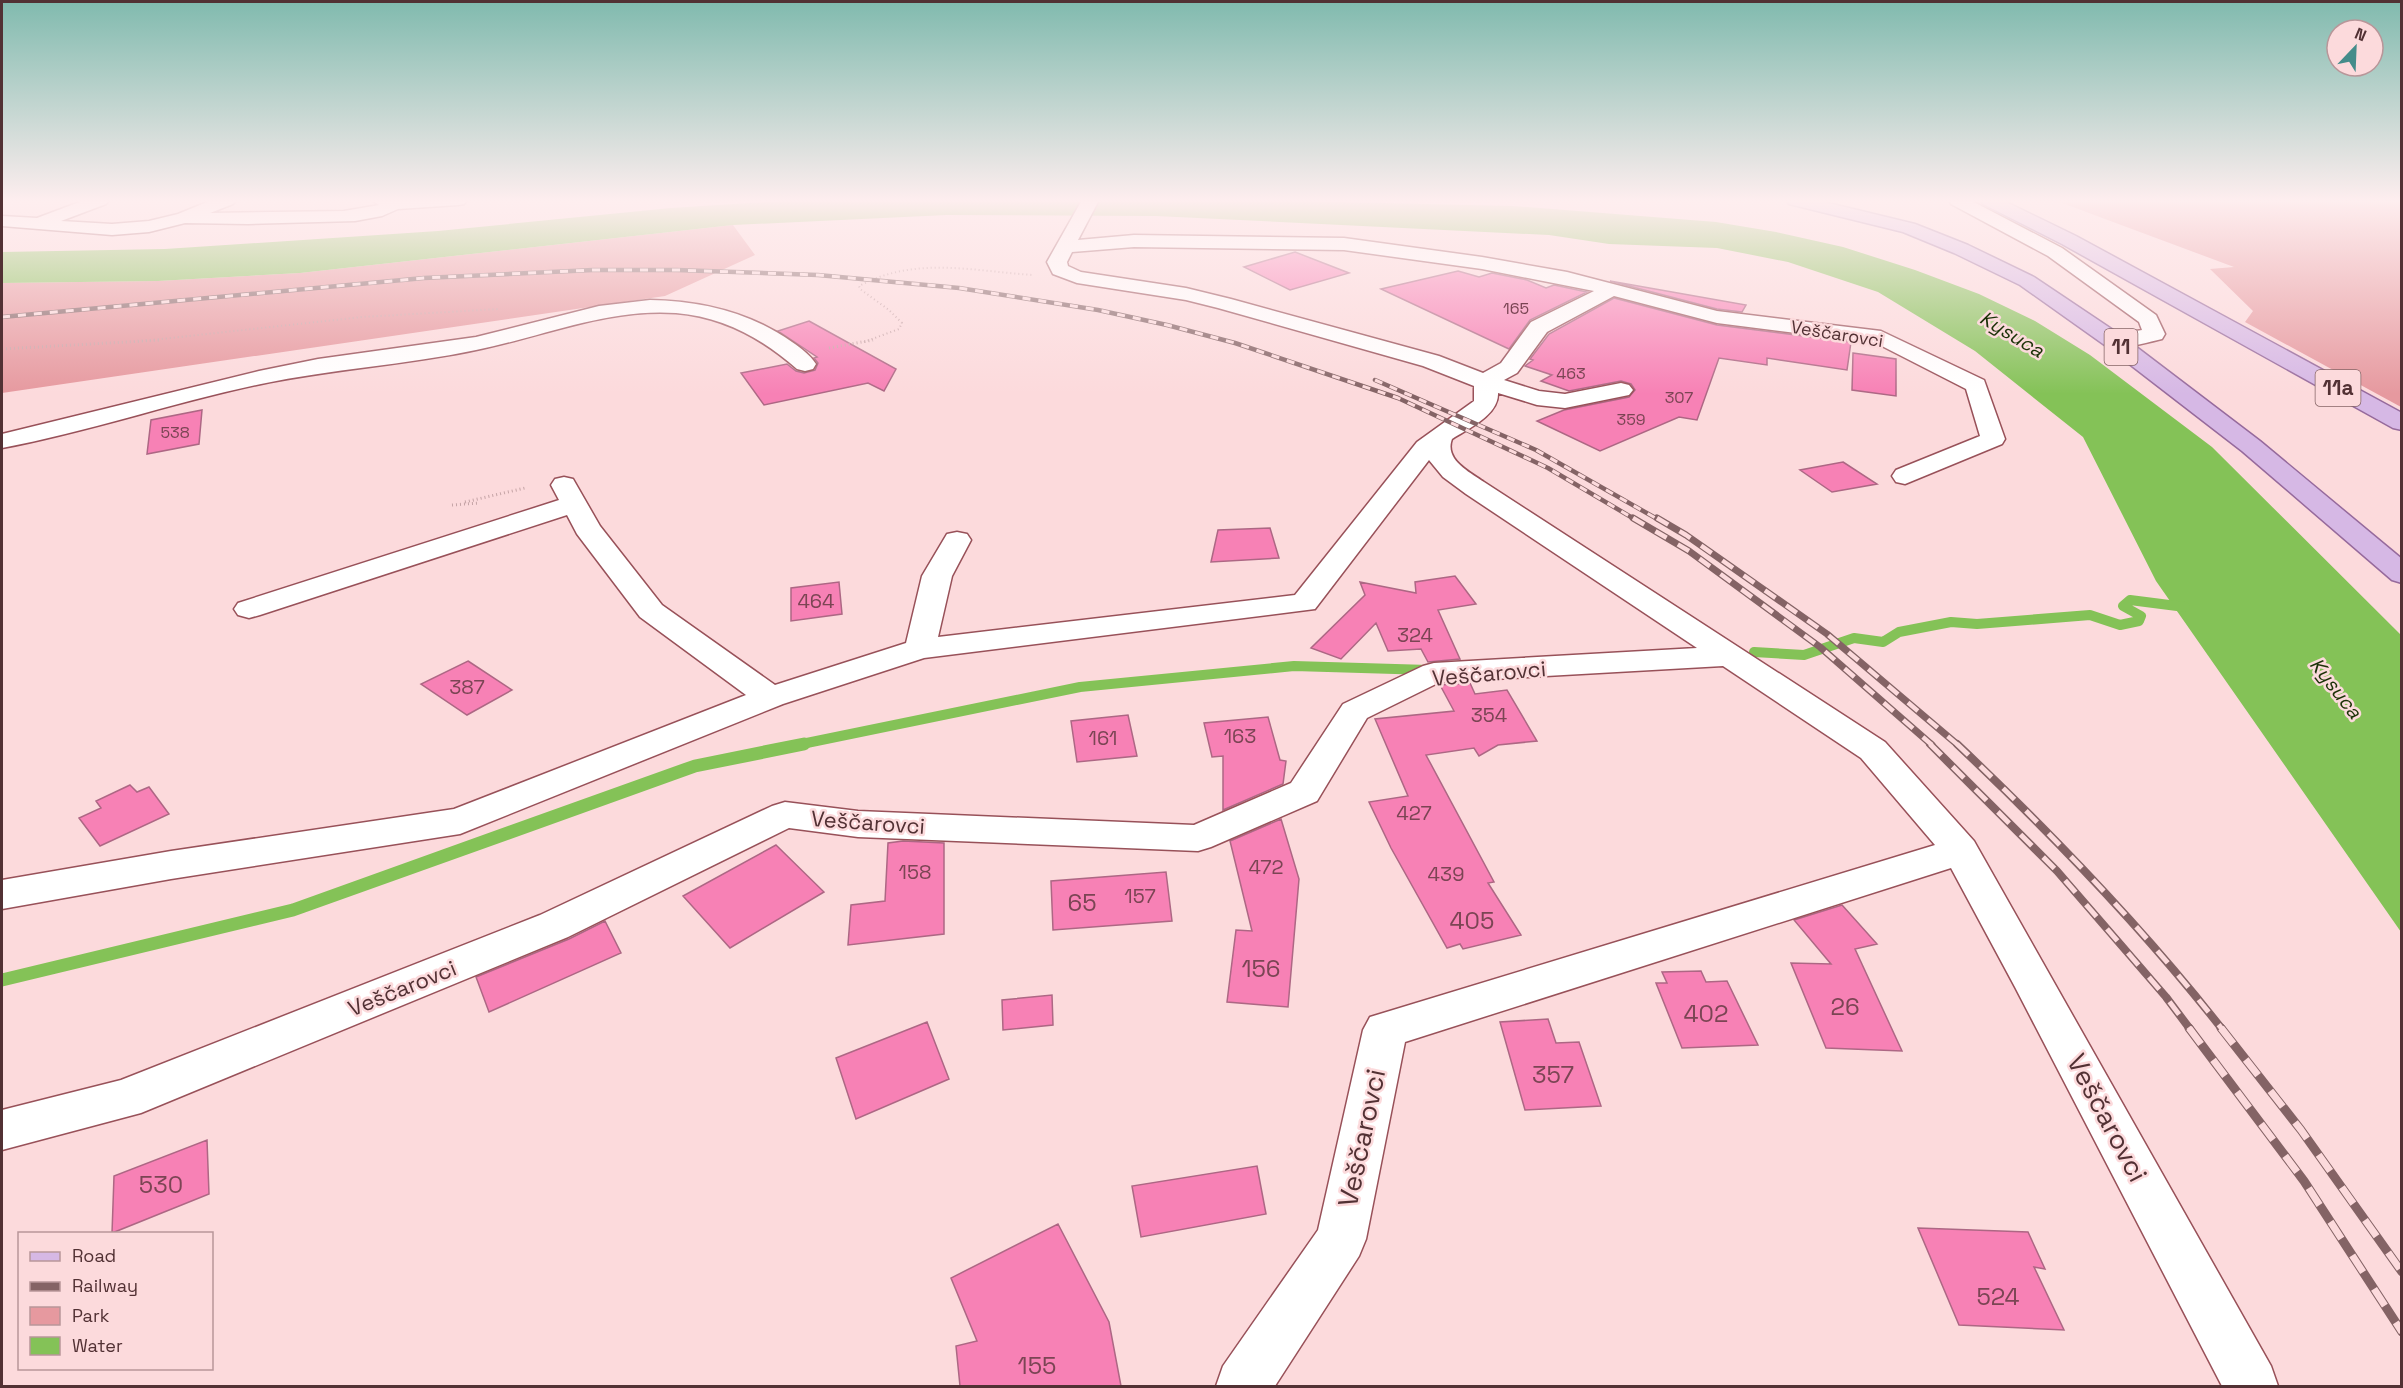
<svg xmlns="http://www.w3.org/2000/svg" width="2403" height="1388" font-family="'Space Grotesk',sans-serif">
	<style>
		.green { fill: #e6999f }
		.water { fill: #84c257 }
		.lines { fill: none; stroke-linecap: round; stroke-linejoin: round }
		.stream-far1 { stroke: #84c257; stroke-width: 10 }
		.stream { stroke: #84c257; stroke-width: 13 }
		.building { fill: #f781b5; stroke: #ad6784; stroke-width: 1.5 }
		.minor-casing { stroke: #985159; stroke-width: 3 }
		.major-casing { stroke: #966a9c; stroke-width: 3 }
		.path-far1 { stroke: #c5a4a6; stroke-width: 2; stroke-dasharray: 1 3; stroke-linecap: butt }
		.path { stroke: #c5a4a6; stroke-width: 3; stroke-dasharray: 1 3; stroke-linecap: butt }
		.minor { fill: #fff; fill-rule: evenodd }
		.major { fill: #d6b8e5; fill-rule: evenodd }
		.rail-far3-casing { stroke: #846365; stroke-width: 4.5 }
		.rail-far2-casing { stroke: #846365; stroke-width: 7 }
		.rail-far1-casing { stroke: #846365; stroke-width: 8 }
		.rail-casing { stroke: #846365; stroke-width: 9 }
		.rail-far3 { stroke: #fcdadc; stroke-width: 3; stroke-dasharray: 8; stroke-linecap: butt }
		.rail-far2 { stroke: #fcdadc; stroke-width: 4.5; stroke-dasharray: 13; stroke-linecap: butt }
		.rail-far1 { stroke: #fcdadc; stroke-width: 5; stroke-dasharray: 16; stroke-linecap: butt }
		.rail { stroke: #fcdadc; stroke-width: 7; stroke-dasharray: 20; stroke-linecap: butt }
		.labels { text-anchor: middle; stroke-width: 5; stroke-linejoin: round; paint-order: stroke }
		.far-number-label { font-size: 16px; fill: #7b4554 }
		.far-street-label { font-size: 18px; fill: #523134; stroke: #fcdadc }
		.far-water-label { font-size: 20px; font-style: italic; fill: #1b3207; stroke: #fcdadc }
		.number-label { font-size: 20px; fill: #7b4554 }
		.shield { fill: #fcdadc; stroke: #856466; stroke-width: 1.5 }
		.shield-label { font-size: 21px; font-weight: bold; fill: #523134 }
		.street-label { font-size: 22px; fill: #523134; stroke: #fcdadc }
		.near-number-label { font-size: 24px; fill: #7b4554 }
		.near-street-label { font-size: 27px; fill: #523134; stroke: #fcdadc }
	</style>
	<rect width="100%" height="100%" fill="#fcdadc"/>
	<!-- green -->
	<path class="green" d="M2054 200H2401V407L2245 322 2253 311 2210 269 2234 267Z
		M733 225 755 255 665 296 2 393V283L158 281 300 273Z"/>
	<!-- water -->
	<path class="water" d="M797 200H1264L1513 206 1716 222 1776 232 1843 247 1915 270 1979 294 2035 321 2090 355 2212 447 2401 635V932L2156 581 2083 437 1975 351 1878 292 1788 262 1717 248 1609 244 1549 235 1156 216 946 215 733 225 300 273 158 281 2 283V252L165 249 438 231 671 208Z"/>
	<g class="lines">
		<!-- stream-far1 -->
		<path class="stream-far1" d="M1754 652 1804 655 1854 638 1883 642 1899 632 1951 622 1977 624 2090 615 2120 625 2139 621 2141 616 2123 606 2130 600 2185 607
			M797 745 1080 687 1294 666 1429 670"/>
		<!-- stream -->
		<path class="stream" d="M2 980 293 910 695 766 804 744"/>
	</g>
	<!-- building -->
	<path class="building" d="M1295 252 1349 273 1290 290 1244 267Z
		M1458 271 1479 277 1492 273 1527 280 1546 288 1554 285 1587 292 1530 320 1509 349 1381 289Z
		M1610 281 1746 305 1742 312 1717 309Z
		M1614 298 1717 325 1851 342 1847 370 1767 358V365L1719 358 1697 420 1679 417 1600 451 1537 421 1564 410 1629 397 1635 390 1631 384 1621 381 1569 391 1541 381 1552 375 1525 366 1533 360 1530 359 1549 334Z
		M809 321 896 369 884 391 868 383 764 405 741 373 787 364 796 371 804 373 815 370 818 363 814 358 817 357 778 331Z
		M1853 353 1896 359V396L1852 390Z
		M202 410 199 444 147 454 151 420Z
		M1843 462 1877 484 1832 492 1800 470Z
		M1270 528 1279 558 1211 562 1218 530Z
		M1455 576 1476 604 1438 610 1460 659 1428 662 1421 649 1388 651 1376 623 1341 659 1311 648 1365 595 1360 582 1416 593 1415 582Z
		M839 582 842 614 791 621V588Z
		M468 661 512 690 467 715 421 684Z
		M1470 683 1475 694 1507 690 1537 741 1498 745 1479 756 1474 748 1426 755 1494 882 1488 883 1521 935 1463 949 1460 944 1447 948 1391 848 1369 802 1408 796 1375 719 1454 711 1440 685Z
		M1128 715 1137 756 1077 762 1071 721Z
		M1268 717 1280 760 1286 761 1283 784 1223 810V756L1212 757 1204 723Z
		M130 785 137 792 149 787 169 814 100 846 79 818 101 808 96 801Z
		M1281 819 1299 879 1288 1007 1227 1002 1236 930 1252 931 1230 841Z
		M903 841 944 843V934L848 945 851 905 885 901 888 843Z
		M776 845 824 892 730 948 683 896Z
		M1166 872 1172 921 1053 930 1051 881Z
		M1842 905 1877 944 1855 949 1902 1051 1826 1048 1791 963 1831 964 1794 920Z
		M605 921 621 953 489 1012 476 977 569 939Z
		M1701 971 1706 982 1727 981 1758 1045 1682 1048 1656 983H1667L1662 972Z
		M1052 995 1053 1025 1003 1030 1002 1000Z
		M1548 1019 1556 1043 1579 1042 1601 1106 1525 1110 1500 1022Z
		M927 1022 949 1079 856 1119 836 1058Z
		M207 1140 209 1194 112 1233 114 1176Z
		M1257 1166 1266 1214 1141 1237 1132 1186Z
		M1058 1224 1109 1322 1121 1386H960L956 1346 977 1341 951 1278Z
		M1918 1228 2028 1232 2045 1269 2034 1267 2064 1330 1959 1325Z"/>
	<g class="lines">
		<defs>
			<path id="minor" d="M85 200H109L106 204 61 221 112 224 149 221 178 214 212 200H236L233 204 210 213 344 211 379 205 372 200H467L464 204 458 205 398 209 382 216 355 221 248 224 185 223 149 232 112 235 2 226V216L37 218Z
				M1082 200H1099L1078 240 1134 235 1344 238 1482 257 1567 272 1717 311 1881 331 1984 380 2005 439 2002 444 1905 484 1896 482 1892 476 1896 470 1980 436 1966 389 1876 343 1717 323 1614 296 1547 332 1517 373 1504 380 1539 391 1565 394 1621 383 1629 385 1633 390 1629 395 1565 408 1537 405 1498 393C1499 415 1468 429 1452 439 1444 460 1470 472 1484 482L1885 742 1974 841 2271 1366 2278 1386H2222L2015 987 1951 868 1405 1042 1366 1239 1359 1256 1275 1386H1216L1223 1366 1318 1230 1363 1030 1370 1017 1935 845 1861 758 1723 666 1440 682 1367 718 1317 801 1211 847 1198 851 858 837 789 828 568 937 141 1113 2 1150V1110L121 1080 540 915 772 806 785 802 858 811 1194 825 1291 783 1343 704 1423 666 1434 663 1697 648 1466 494 1443 477 1429 460 1315 609 924 658 783 704 460 834 171 879 2 909V880L171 851 454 809 746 695 640 617 577 534 567 515 260 615 249 618 238 615 234 609 238 603 559 500 551 485 555 479 564 477 573 479 600 526 662 605 775 685 906 643 922 576 947 534 957 532 967 534 971 540 952 576 938 637 1295 595 1417 442 1474 401V386L1423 366 1218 308 1186 300 1077 283 1053 274 1047 262ZM1134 247 1344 250 1482 269 1594 291 1531 322 1501 363 1483 373 1439 356 1231 299 1186 288 1081 272 1068 266 1067 262 1072 252Z
				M1949 200H1970L2062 248 2156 315 2165 334 2162 339C2145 343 2123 350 2106 346L2103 341 2106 336 2142 330 2139 322 2048 256 1951 204Z
				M650 300C701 301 750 312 792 342 801 348 810 355 816 364L813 369 805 371 797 369C762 338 723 317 676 313 607 308 542 337 476 350 405 365 332 369 261 384 174 402 88 432 2 448V434L259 371 318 359 476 337 599 306Z"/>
			<path id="major" d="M1786 200H1816L1915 224 1968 245 2034 277 2122 336 2260 441 2402 559V583L2392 580 2242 451 2106 346 2020 285 1954 253 1903 232 1789 204Z
				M1981 200H2002L2076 236 2402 413V430L2393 428 2062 244 1983 204Z"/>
		</defs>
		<!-- minor casing -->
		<use href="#minor" class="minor-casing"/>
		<!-- major casing -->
		<use href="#major" class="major-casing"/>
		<!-- path-far1 -->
		<path class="path-far1" d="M134 342 362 317 499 309
			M864 342 899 329 902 323 889 310 860 289 859 286C915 256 972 271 1033 275"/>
		<!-- path -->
		<path class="path" d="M829 348 873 340
			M2 349 161 340
			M465 502 525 488
			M452 505 479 503"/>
		<!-- minor -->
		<use href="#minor" class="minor"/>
		<!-- major -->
		<use href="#major" class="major"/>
		<defs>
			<path id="rail-far3" d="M2 317 424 278 593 270H677L818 275 959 288 1098 310 1167 325 1235 343 1398 398 1548 468 1636 520
				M1375 380 1536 450 1659 520"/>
			<path id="rail-far2" d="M1633 518 1689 551 1820 647 1932 745
				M1657 518 1686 535 1827 634 1958 745"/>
			<path id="rail-far1" d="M1930 744 2057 871 2166 997 2190 1029
				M1957 744C2051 833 2142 927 2222 1029"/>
			<path id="rail" d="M2189 1028 2304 1181 2402 1332
				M2221 1028 2301 1130 2402 1272"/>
		</defs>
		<!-- rail-far3 casing -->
		<use href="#rail-far3" class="rail-far3-casing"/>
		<!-- rail-far2 casing -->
		<use href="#rail-far2" class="rail-far2-casing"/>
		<!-- rail-far1 casing -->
		<use href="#rail-far1" class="rail-far1-casing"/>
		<!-- rail casing -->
		<use href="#rail" class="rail-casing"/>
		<!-- rail-far3 -->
		<use href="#rail-far3" class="rail-far3"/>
		<!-- rail-far2 -->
		<use href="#rail-far2" class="rail-far2"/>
		<!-- rail-far1 -->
		<use href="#rail-far1" class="rail-far1"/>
		<!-- rail -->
		<use href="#rail" class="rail"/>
	</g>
	<!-- sky -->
	<linearGradient id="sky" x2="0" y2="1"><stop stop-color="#80baae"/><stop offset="0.51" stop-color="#feeeef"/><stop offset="1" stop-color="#feeeef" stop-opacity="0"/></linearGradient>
	<rect width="2403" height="394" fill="url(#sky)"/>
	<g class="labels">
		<!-- far-number labels -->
		<g class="far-number-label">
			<text x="1516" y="314">165</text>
			<text x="1571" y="379">463</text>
			<text x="1679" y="403">307</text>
			<text x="1631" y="425">359</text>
			<text x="175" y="438">538</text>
		</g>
		<!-- far-street labels -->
		<g class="far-street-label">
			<text transform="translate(1837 334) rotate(9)" y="6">Veščarovci</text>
		</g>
		<!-- far-water labels -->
		<g class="far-water-label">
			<text transform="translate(2012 334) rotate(31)" y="7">Kysuca</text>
			<text transform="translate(2336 688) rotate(52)" y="7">Kysuca</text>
		</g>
		<!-- number labels -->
		<g class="number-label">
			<text x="816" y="608">464</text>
			<text x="1415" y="642">324</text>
			<text x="467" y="694">387</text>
			<text x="1489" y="722">354</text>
			<text x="1240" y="743">163</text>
			<text x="1103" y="745">161</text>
			<text x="1414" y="820">427</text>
			<text x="1266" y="874">472</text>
			<text x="915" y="879">158</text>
			<text x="1446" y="881">439</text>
			<text x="1140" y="903">157</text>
		</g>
		<!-- shield labels -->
		<g class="shield">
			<rect x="2104.5" y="329" width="33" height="36" rx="4.5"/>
			<rect x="2315.5" y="370" width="45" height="36" rx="4.5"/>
		</g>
		<g class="shield-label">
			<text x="2121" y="354">11</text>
			<text x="2338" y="395">11a</text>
		</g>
		<!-- street labels -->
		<g class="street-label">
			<text transform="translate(1489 673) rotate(-5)" y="8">Veščarovci</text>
			<text transform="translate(868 822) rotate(4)" y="8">Veščarovci</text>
			<text transform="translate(402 988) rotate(-22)" y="8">Veščarovci</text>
		</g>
		<!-- near-number labels -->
		<g class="near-number-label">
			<text x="1082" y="911">65</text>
			<text x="1472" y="929">405</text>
			<text x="1261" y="977">156</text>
			<text x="1845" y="1015">26</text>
			<text x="1706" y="1022">402</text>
			<text x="1553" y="1083">357</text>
			<text x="161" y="1193">530</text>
			<text x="1998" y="1305">524</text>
			<text x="1037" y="1374">155</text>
		</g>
		<!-- near-street labels -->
		<g class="near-street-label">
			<text transform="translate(2107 1118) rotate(62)" y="9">Veščarovci</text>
			<text transform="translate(1362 1138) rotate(-78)" y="9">Veščarovci</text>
		</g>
	</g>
	<!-- border -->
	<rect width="2403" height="1388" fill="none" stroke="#523134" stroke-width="6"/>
	<!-- legend -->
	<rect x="18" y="1232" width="195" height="138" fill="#fcdadc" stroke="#b89699" stroke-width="1.5"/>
	<rect x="30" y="1252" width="30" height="9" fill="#d6b8e5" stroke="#b89699" stroke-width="1.5"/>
	<text x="72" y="1262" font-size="18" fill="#523134">Road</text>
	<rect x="30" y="1282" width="30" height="9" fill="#846365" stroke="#b89699" stroke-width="1.5"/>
	<text x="72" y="1292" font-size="18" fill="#523134">Railway</text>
	<rect x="30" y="1307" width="30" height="18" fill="#e6999f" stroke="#b89699" stroke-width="1.5"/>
	<text x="72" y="1322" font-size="18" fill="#523134">Park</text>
	<rect x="30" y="1337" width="30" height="18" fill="#84c257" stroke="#b89699" stroke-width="1.5"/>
	<text x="72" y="1352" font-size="18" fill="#523134">Water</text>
	<!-- north arrow -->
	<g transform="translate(2355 48) rotate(23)"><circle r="28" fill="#fcdadc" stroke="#b89699" stroke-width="1.5"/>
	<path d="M0-4.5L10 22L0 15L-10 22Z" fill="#448c8a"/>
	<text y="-9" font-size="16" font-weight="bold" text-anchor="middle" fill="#523134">N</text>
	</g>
</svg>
